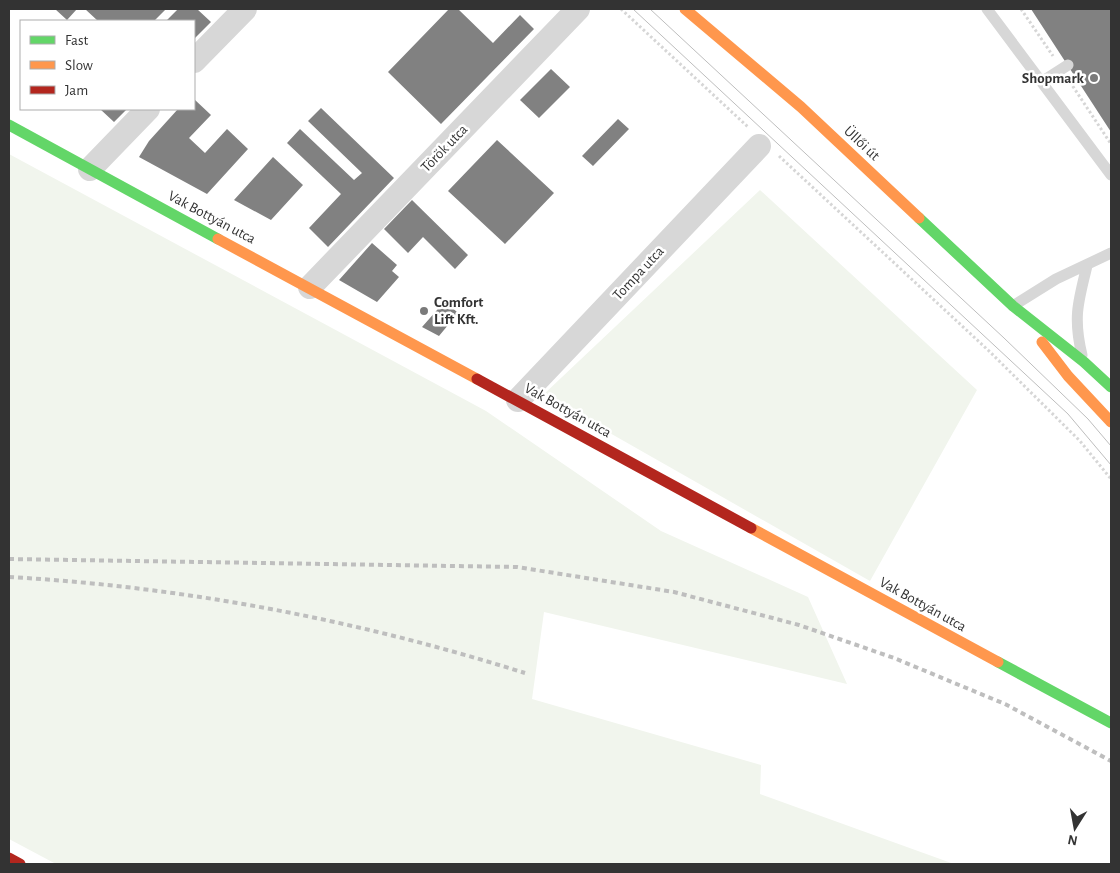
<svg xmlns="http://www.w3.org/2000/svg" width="1120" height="873" font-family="'Alegreya Sans',sans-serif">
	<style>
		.green { fill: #f1f5ed }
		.building { fill: #818181 }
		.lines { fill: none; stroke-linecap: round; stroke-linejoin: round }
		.path { stroke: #d6d6d6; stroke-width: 3; stroke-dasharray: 2.5 2.5; stroke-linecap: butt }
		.lane { stroke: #d7d7d7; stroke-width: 11 }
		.street { stroke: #d7d7d7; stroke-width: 24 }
		.fast { stroke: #63d668; stroke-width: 11 }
		.slow { stroke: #ff974d; stroke-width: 11 }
		.jam { stroke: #b3261e; stroke-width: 11 }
		.tram { stroke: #bebebe; stroke-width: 1 }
		.rail { stroke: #bebebe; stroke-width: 4; stroke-dasharray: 5 4; stroke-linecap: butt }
		.poi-dot { fill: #7a7a7a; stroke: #fff; stroke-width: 2 }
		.labels { text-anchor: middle; stroke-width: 5; stroke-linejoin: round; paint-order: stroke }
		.poi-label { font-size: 15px; font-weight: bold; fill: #333; stroke: #fff; text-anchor: end }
		.street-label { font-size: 15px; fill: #333; stroke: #fff }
	</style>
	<rect width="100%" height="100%" fill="#fff"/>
	<!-- green -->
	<path class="green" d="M9 154 486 411 661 531 808 597 847 684 544 612 532 699 761 765 760 794 954 864H56L9 839Z
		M760 190 977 390 870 581 543 395Z"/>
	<!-- building -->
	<path class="building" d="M55 9H77L67 20Z
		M85 9H166L154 21H98Z
		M178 9H197L211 22 194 39V21H166Z
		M449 9H458L493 43 520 15 534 29 441 124 388 72Z
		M1031 9H1111V132Z
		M551 69 570 87 539 118 520 100Z
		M194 99 211 115 189 138 205 153 227 129 248 149 207 194 139 157 149 141 178 109H194Z
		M321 108 394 178 328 247 309 228 341 194 287 143 300 129 354 180 362 173 308 121Z
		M100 109H127L114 122Z
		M618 119 629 129 593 166 582 156Z
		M497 140 554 193 505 244 448 191Z
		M273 157 303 185 271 220 234 200Z
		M412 200 468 255 455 269 423 237 408 253 384 229Z
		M372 243 397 265 392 271 399 277 377 302 339 280Z
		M445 301 458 313 439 336 422 327Z"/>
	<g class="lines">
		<!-- path -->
		<path class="path" d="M621 9 748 127
			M1021 9 1053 56
			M1070 82 1111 144
			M779 156 989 351 1080 441 1111 479"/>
		<!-- lane -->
		<path class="lane" d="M987 9 1111 175
			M1043 81 1068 65
			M1013 306 1056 279 1111 253
			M1082 355C1073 318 1078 302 1087 266"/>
		<!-- street -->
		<path class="street" d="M194 61 245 9
			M90 169 148 109
			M310 287 578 9
			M518 400 759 146"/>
		<!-- fast -->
		<path class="fast" d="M9 125 218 239
			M919 218 1013 306 1084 362 1111 387
			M998 662 1111 723"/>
		<!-- slow -->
		<path class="slow" d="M685 9 801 107 919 218
			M218 239 477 379
			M1042 342 1068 376 1111 422
			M751 528 998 662"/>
		<!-- jam -->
		<path class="jam" d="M477 379 751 528
			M9 858 20 864"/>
		<!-- tram -->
		<path class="tram" d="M633 9 1068 414 1111 465
			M650 9 1004 338 1088 419 1111 446"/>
		<!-- rail -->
		<path class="rail" d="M9 559 517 567 674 592 799 625 894 658 1005 704 1111 761
			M9 577C185 587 357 620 525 673"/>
	</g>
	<!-- markers -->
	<g class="poi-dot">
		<circle cx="1094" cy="78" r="5"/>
		<circle cx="424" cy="311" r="5"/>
	</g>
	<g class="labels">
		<!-- poi labels -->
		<g class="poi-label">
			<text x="1084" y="83">Shopmark</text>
			<text x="434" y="307" text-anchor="start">Comfort<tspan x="434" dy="17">Lift Kft.</tspan></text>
		</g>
		<!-- street labels -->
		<g class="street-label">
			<text transform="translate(862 143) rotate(43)" y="5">Üllői út</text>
			<text transform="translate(444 148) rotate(-46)" y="5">Török utca</text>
			<text transform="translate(212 217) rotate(28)" y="5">Vak Bottyán utca</text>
			<text transform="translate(638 273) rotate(-47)" y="5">Tompa utca</text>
			<text transform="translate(568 410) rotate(29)" y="5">Vak Bottyán utca</text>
			<text transform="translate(923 604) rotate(29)" y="5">Vak Bottyán utca</text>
		</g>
	</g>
	<!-- border -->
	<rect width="1120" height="873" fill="none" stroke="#333333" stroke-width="20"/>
	<!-- legend -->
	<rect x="20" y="20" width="175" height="90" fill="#ffffff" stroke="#adadad"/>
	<rect x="30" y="36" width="25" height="8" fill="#63d668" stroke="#adadad"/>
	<text x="65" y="45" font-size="15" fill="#333333">Fast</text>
	<rect x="30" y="61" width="25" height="8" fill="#ff974d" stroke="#adadad"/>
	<text x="65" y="70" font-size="15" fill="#333333">Slow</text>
	<rect x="30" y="86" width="25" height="8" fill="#b3261e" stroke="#adadad"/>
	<text x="65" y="95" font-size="15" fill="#333333">Jam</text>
	<!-- north arrow -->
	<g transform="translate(1075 828) rotate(191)" stroke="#ffffff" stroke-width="4" paint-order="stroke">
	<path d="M0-4L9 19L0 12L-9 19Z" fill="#333333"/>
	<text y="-8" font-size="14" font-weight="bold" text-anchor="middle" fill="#333333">N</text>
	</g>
</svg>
